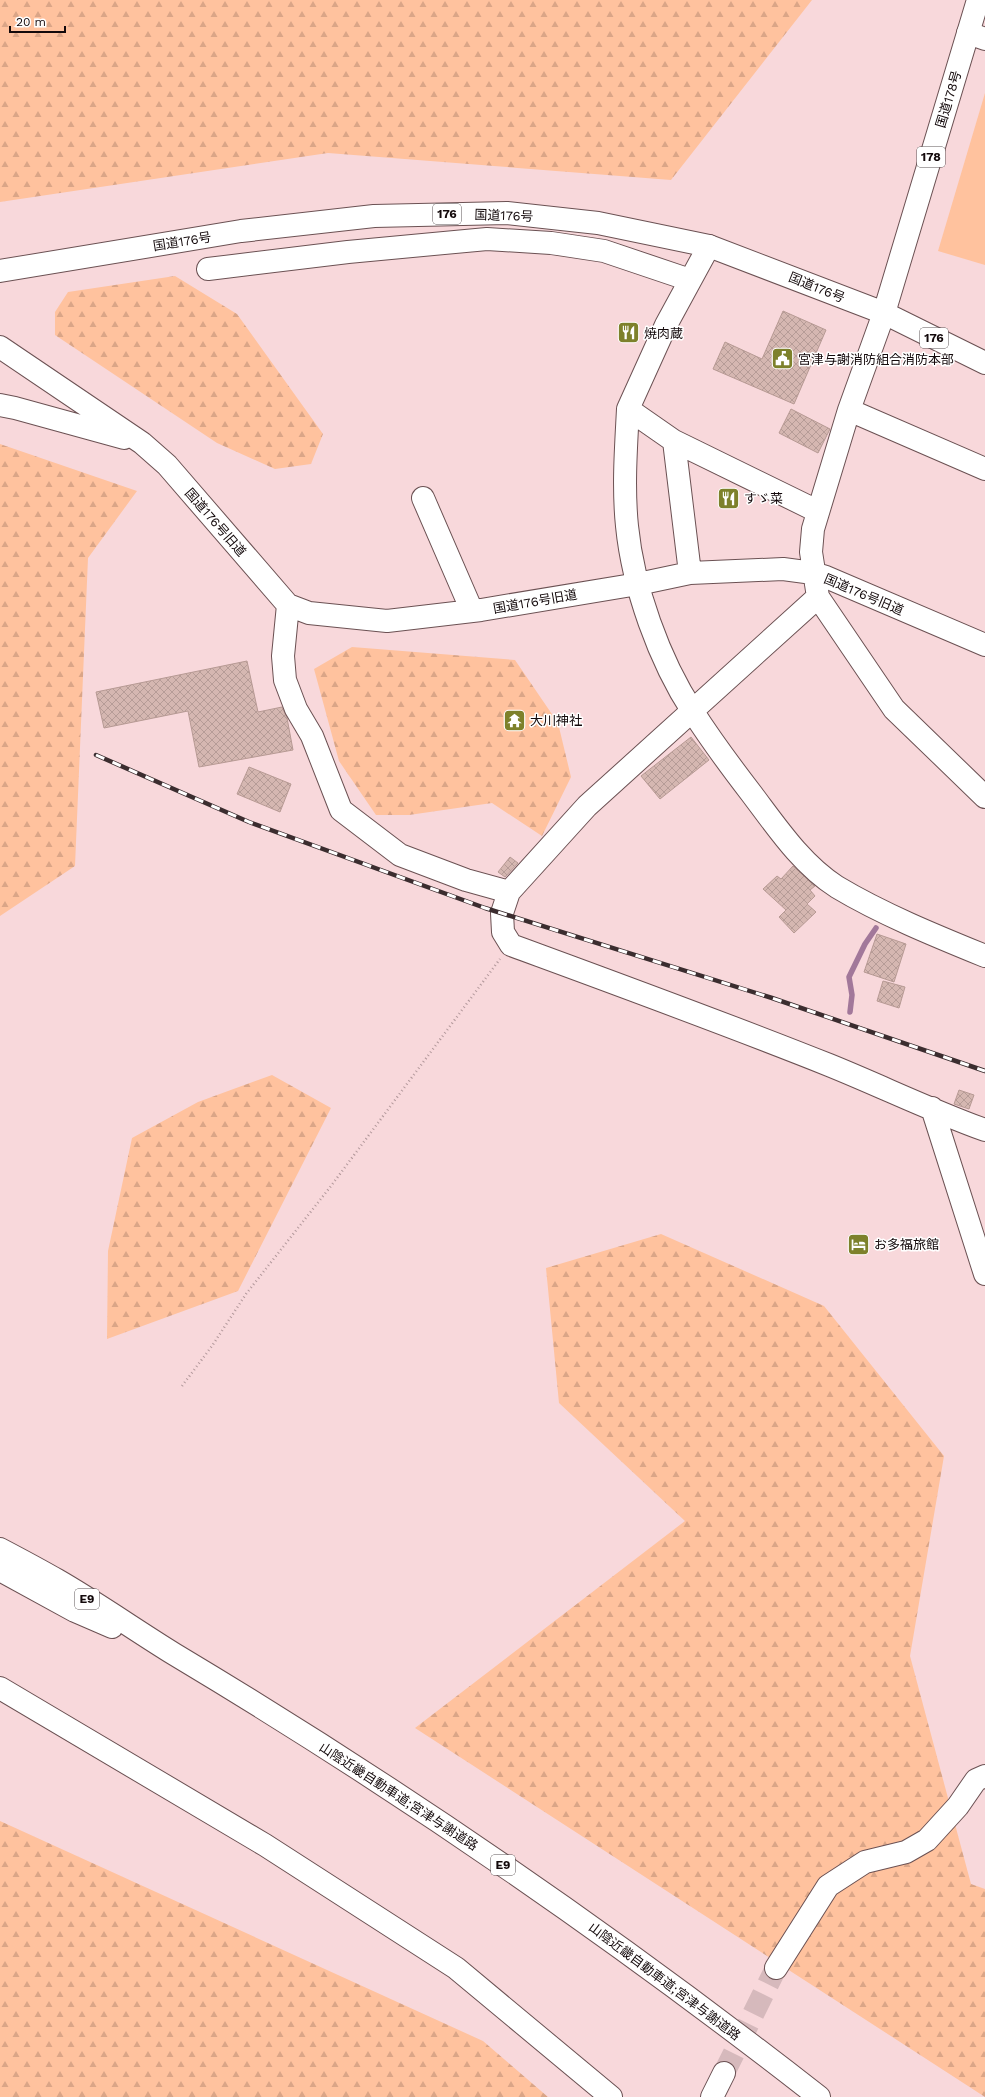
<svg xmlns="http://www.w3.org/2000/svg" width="985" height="2097" font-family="'Work Sans','Noto Sans JP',sans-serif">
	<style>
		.green { fill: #ffc29e }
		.forest { fill: url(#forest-firs) }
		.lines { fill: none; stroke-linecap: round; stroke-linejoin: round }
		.stream { stroke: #a2789a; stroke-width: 5.5 }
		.building { fill: url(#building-cross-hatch); stroke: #b79a94 }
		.minor-tunnel { stroke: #d6b9bc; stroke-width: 22; stroke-dasharray: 22 11; stroke-linecap: butt }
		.minor-casing { stroke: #6b5153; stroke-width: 24 }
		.highway-casing { stroke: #6b5153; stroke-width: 24 }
		.path { stroke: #b2989b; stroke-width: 2.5; stroke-dasharray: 1 3; stroke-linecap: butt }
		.minor { stroke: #fff; stroke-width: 22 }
		.highway { stroke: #fff; stroke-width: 22 }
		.rail-casing { stroke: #3b2d2f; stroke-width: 4.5 }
		.rail { stroke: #fff; stroke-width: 3; stroke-dasharray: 9; stroke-linecap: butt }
		.labels { text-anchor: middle; stroke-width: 3; stroke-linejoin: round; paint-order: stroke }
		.shield { fill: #fff; stroke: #5a5354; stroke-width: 1 }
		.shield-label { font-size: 12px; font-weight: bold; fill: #13090b }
		.street-label { font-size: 13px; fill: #13090b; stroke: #fff }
		.poi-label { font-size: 13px; fill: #13090b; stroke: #fff; text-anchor: start }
	</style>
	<defs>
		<pattern id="forest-firs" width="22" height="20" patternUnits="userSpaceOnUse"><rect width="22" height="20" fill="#ffc29e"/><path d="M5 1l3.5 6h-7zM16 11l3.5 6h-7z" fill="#daa587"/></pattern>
		<pattern id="building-cross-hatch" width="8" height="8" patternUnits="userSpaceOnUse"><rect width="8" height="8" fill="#d5b7b1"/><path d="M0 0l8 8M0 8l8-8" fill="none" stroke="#b69c97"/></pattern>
	</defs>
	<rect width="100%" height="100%" fill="#f8d8db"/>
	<!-- green -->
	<path class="green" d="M985 93V265L938 251Z"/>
	<!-- forest -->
	<path class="forest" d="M0 0H812L671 180 328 153 0 202Z
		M175 276 237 314 323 434 311 464 275 469 217 443 55 335V312L68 292Z
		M0 444 137 491 88 558 75 866 0 916Z
		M352 647 515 660 558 723 571 777 542 836 492 803 409 815H376L339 761 314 669Z
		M272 1075 331 1108 238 1291 107 1339 108 1251 132 1138 198 1102Z
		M661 1234 824 1306 944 1456 910 1656 971 1884 985 1889V2097L415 1728 685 1521 559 1403 546 1268Z
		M0 1821 483 2041 548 2097H0Z"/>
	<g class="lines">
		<!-- stream -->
		<path class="stream" d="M850 1012 852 995 849 977 865 944 876 928"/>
	</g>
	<!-- building -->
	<path class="building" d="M783 311 826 330 794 404 713 369 725 342 762 359Z
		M791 409 830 429 818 453 779 433Z
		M247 661 258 712 282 707 287 718 293 750 199 767 188 711 104 728 96 692Z
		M691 737 709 760 660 799 641 776Z
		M249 767 291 784 280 812 237 794Z
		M510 857 518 863 505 877 498 872Z
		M793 866 815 886 810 890 815 896 807 904 816 912 794 933 779 917 786 910 763 889 777 876 781 879Z
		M877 934 906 944 894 982 864 972Z
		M883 981 905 987 899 1008 877 1001Z
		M959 1090 974 1095 969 1109 954 1104Z"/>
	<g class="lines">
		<!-- minor-tunnel -->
		<path class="minor-tunnel" d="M724 2073 776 1968"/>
		<defs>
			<path id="minor" d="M968 33 985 39
				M208 269 348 252 487 239 551 243 604 251 690 280
				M884 313 849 410 813 529 811 552 818 597 894 709 985 797
				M0 347 142 443 167 465 288 605 309 613 387 621 481 610 638 584 690 573 783 569 813 573 826 577 985 645
				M0 405 15 408 124 438
				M628 409 666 325 709 246
				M849 410 985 469
				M674 441 690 573
				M423 498 472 611
				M817 511 674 441 628 409C626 448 623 487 627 526 633 587 659 660 693 712 711 740 731 767 751 793 776 826 801 864 837 887 882 914 936 936 985 956
				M818 597 587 806 509 892 502 913 503 932 511 945C617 984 724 1023 829 1065 881 1086 932 1111 985 1130
				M288 605 283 656 285 680 296 709 312 736 341 810 400 855 466 880 509 892
				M932 1108 985 1274
				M0 1688 265 1845 456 1968 611 2097
				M776 1968 828 1886 865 1862 906 1852 927 1840 958 1806 976 1780 985 1776
				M712 2097 724 2073"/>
			<path id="highway" d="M0 271 241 231 374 216 507 213 598 223 709 246 884 313 985 363
				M884 313 978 0
				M0 1549C19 1559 38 1569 57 1580 97 1603 135 1630 174 1654 398 1788 613 1936 819 2097
				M0 1570 75 1611 112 1627"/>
		</defs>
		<!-- minor casing -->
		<use href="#minor" class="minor-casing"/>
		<!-- highway casing -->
		<use href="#highway" class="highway-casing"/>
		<!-- path -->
		<path class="path" d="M182 1386 212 1346 246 1294 331 1186 500 959"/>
		<!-- minor -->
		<use href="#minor" class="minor"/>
		<!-- highway -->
		<use href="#highway" class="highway"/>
		<defs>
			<path id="rail" d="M96 755 249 822 485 908 772 998 985 1071"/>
		</defs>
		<!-- rail casing -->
		<use href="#rail" class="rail-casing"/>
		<!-- rail -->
		<use href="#rail" class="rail"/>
	</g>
	<!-- icons -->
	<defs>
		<symbol id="restaurant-square" viewBox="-11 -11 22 22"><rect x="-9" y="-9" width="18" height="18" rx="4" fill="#7d812b" stroke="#fff"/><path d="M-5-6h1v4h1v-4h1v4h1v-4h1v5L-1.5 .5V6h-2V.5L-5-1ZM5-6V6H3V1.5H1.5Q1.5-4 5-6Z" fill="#fff"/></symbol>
		<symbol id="civic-square" viewBox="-11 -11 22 22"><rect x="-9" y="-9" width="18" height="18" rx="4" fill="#7d812b" stroke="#fff"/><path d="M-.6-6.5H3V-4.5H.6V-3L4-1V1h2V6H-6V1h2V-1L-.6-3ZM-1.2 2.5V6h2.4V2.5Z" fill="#fff"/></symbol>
		<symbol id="temple-square" viewBox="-11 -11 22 22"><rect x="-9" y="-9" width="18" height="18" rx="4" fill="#7d812b" stroke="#fff"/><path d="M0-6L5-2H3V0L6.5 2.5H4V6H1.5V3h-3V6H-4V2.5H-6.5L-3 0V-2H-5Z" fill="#fff"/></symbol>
		<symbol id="hotel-square" viewBox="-11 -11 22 22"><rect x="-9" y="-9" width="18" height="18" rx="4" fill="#7d812b" stroke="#fff"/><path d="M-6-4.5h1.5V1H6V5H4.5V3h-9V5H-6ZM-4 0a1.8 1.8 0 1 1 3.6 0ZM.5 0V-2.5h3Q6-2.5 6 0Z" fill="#fff"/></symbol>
	</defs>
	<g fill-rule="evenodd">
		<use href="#restaurant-square" x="616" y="320" width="25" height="25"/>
		<use href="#civic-square" x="770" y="346" width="25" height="25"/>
		<use href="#restaurant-square" x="716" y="486" width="25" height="25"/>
		<use href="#temple-square" x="502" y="708" width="25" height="25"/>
		<use href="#hotel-square" x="846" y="1232" width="25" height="25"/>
	</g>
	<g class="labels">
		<!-- shield labels -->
		<g class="shield">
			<rect x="917" y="147" width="28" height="20" rx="3"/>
			<rect x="433" y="204" width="28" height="20" rx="3"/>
			<rect x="920" y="328" width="28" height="20" rx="3"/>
			<rect x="75" y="1589" width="24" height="20" rx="3"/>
			<rect x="491" y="1855" width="24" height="20" rx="3"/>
		</g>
		<g class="shield-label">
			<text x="931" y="161">178</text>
			<text x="447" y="218">176</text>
			<text x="934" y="342">176</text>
			<text x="87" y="1603">E9</text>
			<text x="503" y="1869">E9</text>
		</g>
		<!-- street labels -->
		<g class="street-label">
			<text transform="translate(948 99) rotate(-73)" y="5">国道178号</text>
			<text transform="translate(504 215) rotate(2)" y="5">国道176号</text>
			<text transform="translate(182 241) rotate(-9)" y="5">国道176号</text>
			<text transform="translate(817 287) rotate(22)" y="5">国道176号</text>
			<text transform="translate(216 522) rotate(49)" y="5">国道176号旧道</text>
			<text transform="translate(864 594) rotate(23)" y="5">国道176号旧道</text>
			<text transform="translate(535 601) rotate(-10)" y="5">国道176号旧道</text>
			<text transform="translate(399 1796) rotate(33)" y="5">山陰近畿自動車道;宮津与謝道路</text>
			<text transform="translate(665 1981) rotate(37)" y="5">山陰近畿自動車道;宮津与謝道路</text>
		</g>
		<!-- poi labels -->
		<g class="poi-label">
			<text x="644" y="338">焼肉蔵</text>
			<text x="798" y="364">宮津与謝消防組合消防本部</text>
			<text x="744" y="503">すゞ菜</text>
			<text x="530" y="725">大川神社</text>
			<text x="874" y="1249">お多福旅館</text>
		</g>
	</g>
	<!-- scale -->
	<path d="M10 26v6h55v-6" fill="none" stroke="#13090b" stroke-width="2"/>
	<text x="16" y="26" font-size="12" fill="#13090b" stroke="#ffffff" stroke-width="3" paint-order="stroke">20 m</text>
</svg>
